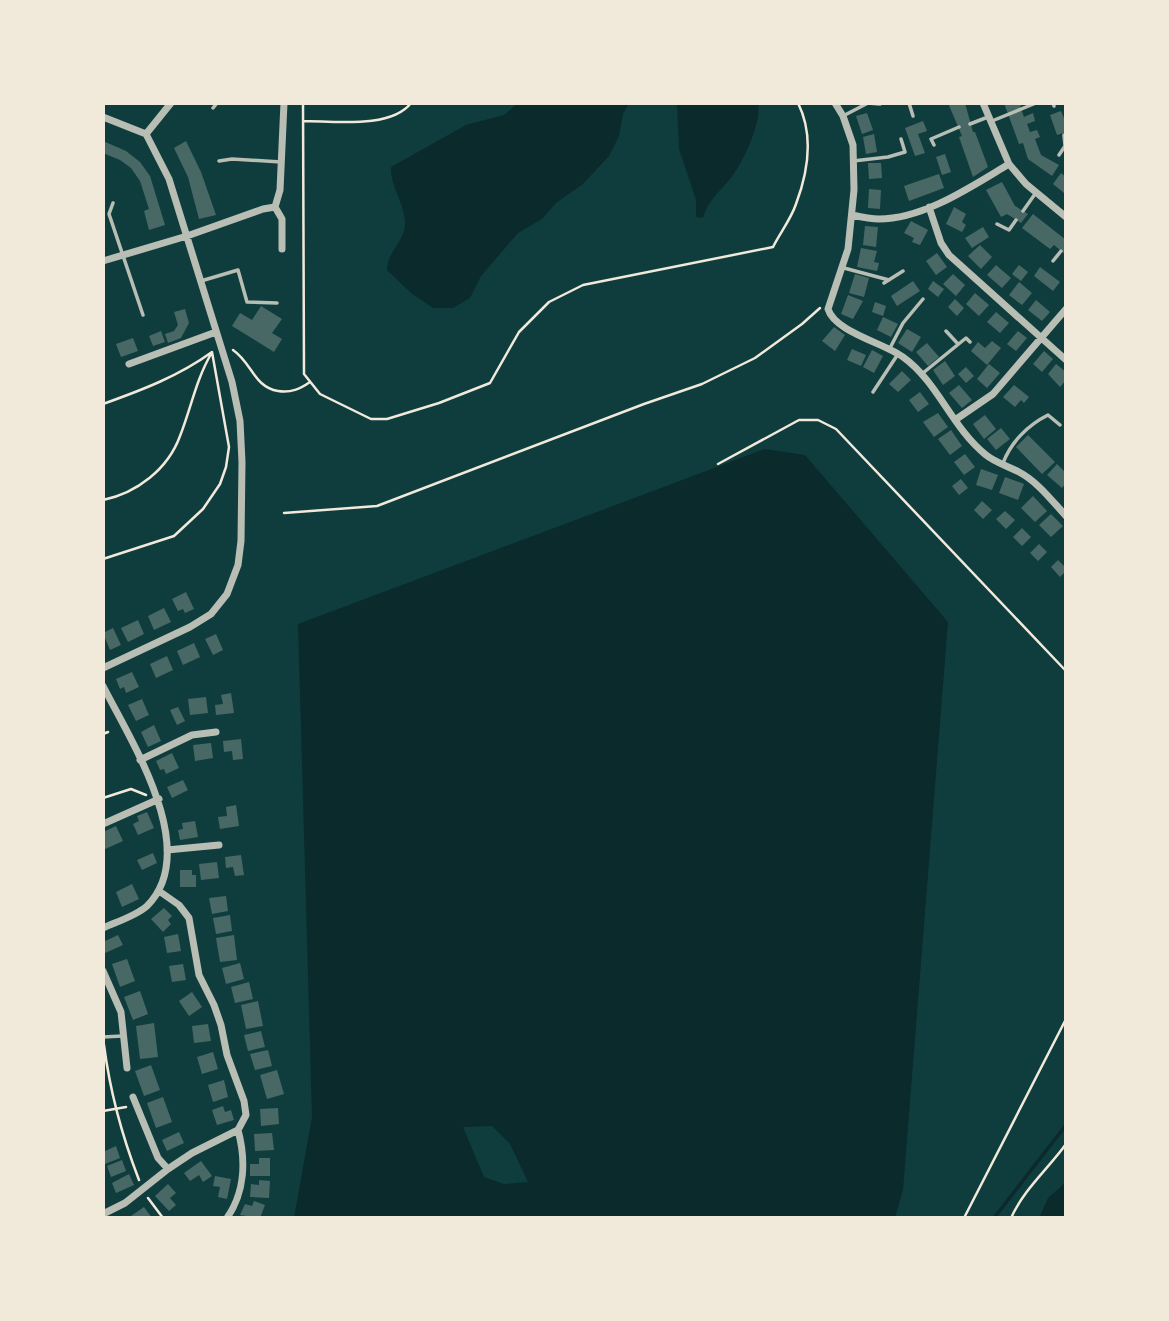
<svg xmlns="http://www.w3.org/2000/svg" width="1169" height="1321" font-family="Roboto,sans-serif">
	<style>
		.water { fill: #0a2a2b; fill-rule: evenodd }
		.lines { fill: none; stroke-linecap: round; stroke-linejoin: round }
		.stream { stroke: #0a2a2b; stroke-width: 3.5 }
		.building { fill: #486865 }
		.path { stroke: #f1e9da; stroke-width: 2.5 }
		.service { stroke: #b8beb3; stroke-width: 3.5 }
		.minor { stroke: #b8beb3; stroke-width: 7 }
	</style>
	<rect width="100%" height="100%" fill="#0f3d3e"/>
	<!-- water -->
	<path class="water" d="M518 103H629L623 114 619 136 609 156 583 184 556 203 542 219 518 233 481 276 470 298 453 308H433L411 293 387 270C388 250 405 242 405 223 405 203 390 187 391 167L466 125 504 115Z
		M677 103H758C762 121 745 157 735 172 724 189 709 197 703 218L696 217V200L679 149Z
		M765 449 805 455 948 622 903 1190 895 1218H294L312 1117 298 624ZM492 1126 510 1144 528 1182 504 1184 484 1177 463 1127Z
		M1066 1182V1218H1039L1048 1198Z"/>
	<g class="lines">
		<!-- stream -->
		<path class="stream" d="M994 1218 1066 1125"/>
	</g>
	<!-- building -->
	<path class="building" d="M948 103H965L973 132H975L988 167 973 177 959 137 962 136Z
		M1004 103H1027L1020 106 1024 117 1033 113 1035 121 1027 124 1030 132 1037 130 1040 137 1035 139 1041 155 1059 165 1052 176 1028 159 1023 143 1019 144Z
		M1061 111 1066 123V132L1057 135 1050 115Z
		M867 113 873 130 862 134 856 116Z
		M923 121 927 131 918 134 925 153 915 156 905 128Z
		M874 134 877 152 866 154 863 137Z
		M103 141 126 151 140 162 150 176 165 225 149 230 144 211 149 209 140 181 131 168 120 160 103 153Z
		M186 141 201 172 216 215 199 219 188 177 174 148Z
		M945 154 951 172 942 175 936 157Z
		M868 163H881L882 178 869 179Z
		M1061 173 1066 177 1064 193 1053 184Z
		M939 174 944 188 909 201 904 186Z
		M1002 182 1015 206 1028 214 1021 223 1007 214 1001 217 986 190Z
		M869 189 881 190 880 209 868 208Z
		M954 207 966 214 962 222 966 225 962 232 946 224Z
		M1033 214 1066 240V255L1054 245 1050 249 1022 228Z
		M911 221 928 230 920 245 912 242 914 238 904 233Z
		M865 226 878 227 876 247 863 245Z
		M983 227 989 237 972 248 965 238Z
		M980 245 992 257 981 269 968 256Z
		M861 248 877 251 874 262 879 263 877 271 857 267Z
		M937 253 947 267 936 275 926 261Z
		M996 265 1011 278 1002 288 987 275Z
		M1019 265 1028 272 1021 281 1012 274Z
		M1040 267 1060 282 1053 291 1034 276Z
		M855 274 869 278 864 297 849 293Z
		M953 274 965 285 956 296 943 284Z
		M913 281 920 291 897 306 891 296Z
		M933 281 944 289 938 297 928 289Z
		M1019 282 1032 293 1022 305 1009 295Z
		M975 293 989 305 979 316 966 304Z
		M848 295 863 301 853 319 841 314Z
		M955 299 964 308 957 316 948 307Z
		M1036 300 1050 312 1042 321 1028 310Z
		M875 302 886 306 883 316 872 312Z
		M261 306 282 319 272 333 282 339 274 352 232 326 240 313 252 320Z
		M185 309 189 323 181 338 168 343 165 334 174 331 178 325 174 312Z
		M996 312 1009 323 1000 333 987 322Z
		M883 317 898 324 891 337 877 330Z
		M834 327 845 335 835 351 822 341Z
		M907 329 921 337 912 352 898 343Z
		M161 331 165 342 153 346 149 336Z
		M1018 331 1027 338 1016 351 1007 344Z
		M133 338 138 351 121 357 116 344Z
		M992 341 1001 348 987 365 971 351 978 342 985 348Z
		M927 343 939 357 928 366 916 352Z
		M852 349 866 355 861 366 847 360Z
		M872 350 883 356 874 373 863 367Z
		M1044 351 1053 359 1042 372 1033 364Z
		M945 361 955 376 943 385 933 370Z
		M989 364 1000 373 987 388 977 379Z
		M1056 364 1066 372V380L1060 387 1048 374Z
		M966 367 974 376 966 383 958 374Z
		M902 371 911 380 898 392 889 384Z
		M959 385 972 400 962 408 949 393Z
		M1014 385 1029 397 1024 403 1021 400 1015 407 1003 397Z
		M920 392 929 404 918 412 909 400Z
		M938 413 948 427 934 437 923 422Z
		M985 415 996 429 984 439 973 424Z
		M1001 428 1010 439 996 450 987 439Z
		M951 430 962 446 950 455 938 439Z
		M1028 435 1055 462 1042 474 1016 447Z
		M965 454 975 467 964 475 954 462Z
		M1057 464 1066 473V483L1062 488 1047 475Z
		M981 469 998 475 992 490 976 485Z
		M1005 477 1024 484 1018 500 999 493Z
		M961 479 968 488 959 495 952 486Z
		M1033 496 1047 511 1035 522 1021 508Z
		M982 501 992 510 983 519 974 510Z
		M1005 511 1015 520 1006 529 996 519Z
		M1051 514 1063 526 1051 537 1039 525Z
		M1022 528 1031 537 1022 546 1013 537Z
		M1039 544 1047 552 1038 561 1030 553Z
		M1058 560 1066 568V571L1060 577 1051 567Z
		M186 592 194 609 185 613 183 609 178 611 172 599Z
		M164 608 171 622 154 630 148 616Z
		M138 620 144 634 128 642 121 628Z
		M113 628 121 645 110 650 103 633Z
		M216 634 223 650 213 655 205 639Z
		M194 643 200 657 183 665 177 651Z
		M167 656 173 670 156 678 150 664Z
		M132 672 139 687 126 693 124 687 120 689 116 679Z
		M231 693 234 713 216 715 215 705 223 704 221 695Z
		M206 697 208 713 190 715 188 699Z
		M142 699 149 715 136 721 128 705Z
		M178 707 185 721 177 725 170 710Z
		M154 725 161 741 148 747 141 732Z
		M241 739 243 759 233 760 232 751 224 752 223 741Z
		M211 743 213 758 195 761 193 745Z
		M172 753 179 768 166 774 164 769 160 770 156 761Z
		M183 780 188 790 172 798 167 787Z
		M236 805 239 826 220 829 218 817 227 816 226 807Z
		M147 812 154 828 138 835 133 824 139 821 137 816Z
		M195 821 198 837 180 840 178 830 183 829 182 823Z
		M116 826 123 841 103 850V832Z
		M153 853 157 863 142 870 137 860Z
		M241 855 244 875 235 876 233 867 226 868 225 857Z
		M217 862 219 878 201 880 199 864Z
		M180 870H192V875H196V887H180Z
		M132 884 139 899 122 907 116 892Z
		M226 896 228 911 212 914 209 898Z
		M164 908 172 916 168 920 171 924 163 932 151 919Z
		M230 915 232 931 216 934 213 918Z
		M178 934 181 951 167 953 164 937Z
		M118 935 123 945 105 953 103 942Z
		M234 935 237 960 220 962 216 938Z
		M127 959 135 981 120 987 112 964Z
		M240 963 244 979 226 984 222 968Z
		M183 964 186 980 172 982 169 966Z
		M249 982 253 999 235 1003 231 987Z
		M140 991 148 1014 133 1020 124 997Z
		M192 992 202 1007 189 1016 179 1001Z
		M258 1001 263 1026 246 1029 241 1005Z
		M154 1023 158 1057 140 1059 136 1026Z
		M208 1024 211 1041 194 1043 192 1026Z
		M261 1031 265 1047 248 1051 244 1035Z
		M268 1050 272 1066 255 1070 250 1054Z
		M213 1052 218 1069 202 1074 197 1057Z
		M151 1065 160 1090 144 1096 135 1071Z
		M277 1070 284 1094 267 1099 260 1075Z
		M224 1080 228 1097 213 1102 208 1085Z
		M163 1097 172 1122 156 1128 147 1103Z
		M223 1106 225 1112 231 1110 234 1120 217 1125 212 1110Z
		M278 1108 279 1124 261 1126 260 1109Z
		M179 1132 184 1143 167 1151 162 1140Z
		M272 1133 274 1150 255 1151 254 1134Z
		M116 1146 120 1158 105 1164 103 1152Z
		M259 1158H270V1176H250V1164H259Z
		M122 1160 126 1171 111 1177 107 1166Z
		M201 1161 212 1176 203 1182 199 1175 190 1181 184 1173Z
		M129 1174 134 1185 116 1193 112 1183Z
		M215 1176 231 1179 227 1199 218 1197 220 1187 213 1186Z
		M259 1180 270 1181 269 1198 250 1197 251 1184 259 1185Z
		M168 1184 176 1193 170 1198 176 1205 169 1211 155 1196Z
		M254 1201 265 1205 260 1218 240 1215 245 1204 252 1206Z
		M144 1207 152 1218H128Z"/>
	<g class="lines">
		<!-- path -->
		<path class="path" d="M303 103 304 374 320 394 371 419H387L439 403 490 383 519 332 549 302 583 285 773 247C780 233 791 219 796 204 808 172 814 135 798 103
			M303 121C334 121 391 129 411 103
			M233 350C252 363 254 387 278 391 291 393 300 389 310 382
			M103 404C142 390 179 376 212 352L229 447 226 467 220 484 203 509 174 536 103 559
			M718 464 799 420H818L836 429 1066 671
			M103 500C137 493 168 469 180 436 191 408 196 380 211 354
			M284 513 377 506 644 404 702 384 755 358 802 324 820 308
			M103 734 108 732
			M103 798 131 789 146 795
			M104 1045C110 1092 122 1136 139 1180
			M103 1111 126 1107
			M148 1198 163 1218
			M964 1218 1066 1019
			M1011 1218C1024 1189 1048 1169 1066 1144"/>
		<!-- service -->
		<path class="service" d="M909 103 913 116
			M1053 103 1054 106
			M213 108 217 103
			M843 116 868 103 880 104
			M992 121 1036 103
			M970 124 988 117
			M934 145 931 139 959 127
			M1059 155 1065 146 1064 135
			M219 161 232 159 281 162
			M853 161 888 157 905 152 901 139
			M113 203 109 214 143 315
			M1023 211 1035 194
			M997 224 1009 230 1016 220
			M1053 261 1061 251
			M844 268 889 280
			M201 281 238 270 247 302 277 303
			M884 283 903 271
			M946 331 958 344
			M890 348 903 323 923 299
			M923 373 966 338 970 342
			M873 392 898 354
			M1003 463C1011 442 1028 425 1048 415L1060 425
			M103 1037 122 1036"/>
		<!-- minor -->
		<path class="minor" d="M835 103 843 116 853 145 854 190 848 249 828 309C835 332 884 343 903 357 938 382 952 428 986 455 996 463 1008 466 1019 472 1038 482 1052 501 1066 516
			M983 103 1009 164 1026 184 1066 217
			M103 117 146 134 169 179 232 382 240 421 242 462 241 541 238 565 227 594 211 614 190 627 103 668
			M146 134 171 103
			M929 207 941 243 949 255 1066 360
			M852 215C861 217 870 219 879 219 924 219 972 186 1009 164
			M282 249V219L275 207 280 190 284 103
			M103 261 187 236 263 209 275 207
			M129 364 216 332
			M955 420 993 394 1066 309
			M103 686C131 741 202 851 147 906 136 916 116 922 103 928
			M140 760 192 735 216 732
			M103 824 159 799
			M167 850 219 845
			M103 971 121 1012 127 1068
			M133 1097 158 1158 168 1169
			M103 1214 125 1203 168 1169 192 1153 238 1130 246 1115 244 1101 227 1055 221 1025 214 1005 199 975 189 918 179 905 159 891
			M227 1218C245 1192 246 1160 238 1130"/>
	</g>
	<!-- border -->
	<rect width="1169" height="1321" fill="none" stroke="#f1e9da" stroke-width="210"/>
</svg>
